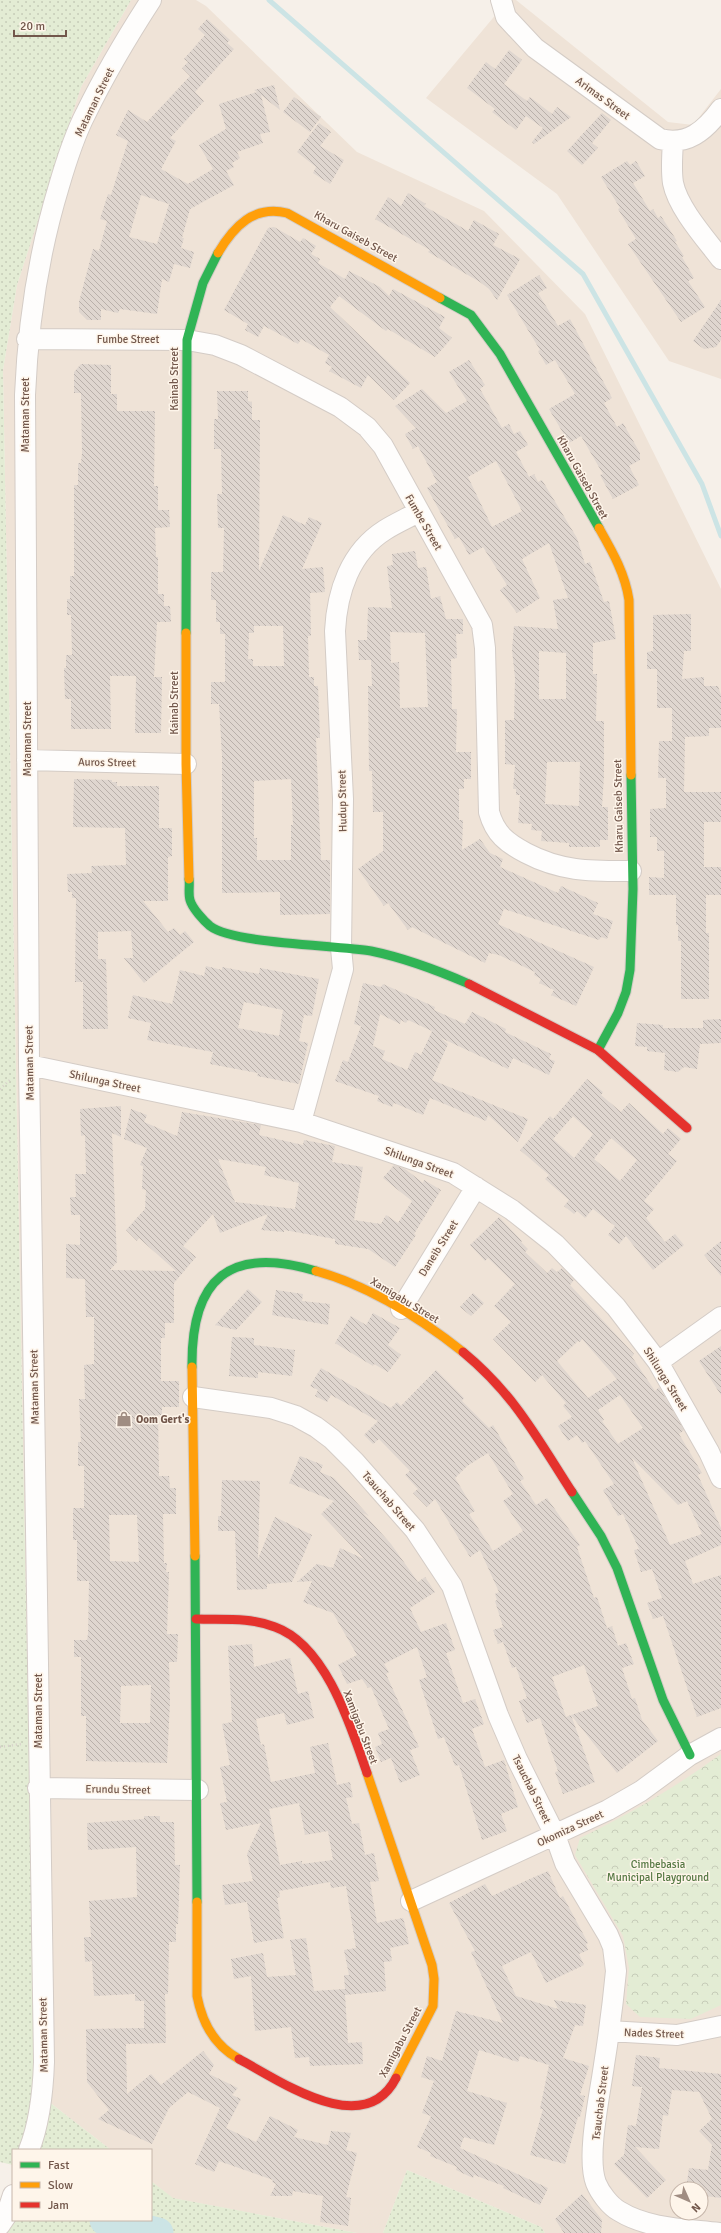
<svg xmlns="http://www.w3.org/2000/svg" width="721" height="2233" font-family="Signika,sans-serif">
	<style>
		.residential { fill: #efe3d7; fill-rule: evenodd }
		.grass { fill: url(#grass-dots) }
		.forest { fill: url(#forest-crowns) }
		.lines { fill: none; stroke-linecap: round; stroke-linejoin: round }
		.stream { stroke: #cce4e5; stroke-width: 5 }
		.river { stroke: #cce4e5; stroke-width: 31 }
		.building { fill: url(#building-back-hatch); fill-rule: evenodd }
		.street-casing { stroke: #d4ccc6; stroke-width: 22 }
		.fast-casing { stroke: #d4ccc6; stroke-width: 11 }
		.slow-casing { stroke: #d4ccc6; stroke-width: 11 }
		.jam-casing { stroke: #d4ccc6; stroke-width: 11 }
		.path { stroke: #d7cfca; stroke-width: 2.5; stroke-dasharray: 1 3; stroke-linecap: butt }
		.street { stroke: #fefdfc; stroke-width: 20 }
		.fast { stroke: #30b455; stroke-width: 9 }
		.slow { stroke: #ff9f0a; stroke-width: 9 }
		.jam { stroke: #e5322d; stroke-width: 9 }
		.labels { text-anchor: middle; stroke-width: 3; stroke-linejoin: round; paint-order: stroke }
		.street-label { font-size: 11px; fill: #72574b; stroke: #fef5ea }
		.poi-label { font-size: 11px; font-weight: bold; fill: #72574b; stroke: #fef5ea; text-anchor: start }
		.park-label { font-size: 11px; fill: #557843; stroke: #fef5ea }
	</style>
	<defs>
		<pattern id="grass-dots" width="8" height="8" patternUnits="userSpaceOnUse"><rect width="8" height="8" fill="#e3ecd4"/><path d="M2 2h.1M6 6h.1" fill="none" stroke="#c6ccb8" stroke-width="1.8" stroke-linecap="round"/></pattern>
		<pattern id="forest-crowns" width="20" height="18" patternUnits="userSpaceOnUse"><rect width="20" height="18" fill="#e3ecd4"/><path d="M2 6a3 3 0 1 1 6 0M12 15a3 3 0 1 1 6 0" fill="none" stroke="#c6ccb8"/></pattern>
		<pattern id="building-back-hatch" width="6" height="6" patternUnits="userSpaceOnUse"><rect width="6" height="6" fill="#dfd6cf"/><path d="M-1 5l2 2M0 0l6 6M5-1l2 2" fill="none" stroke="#b9b0aa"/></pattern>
	</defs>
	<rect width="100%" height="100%" fill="#f6f0e9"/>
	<!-- residential -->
	<path class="residential" d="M131 0H196L206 6 357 152 484 211 585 314 721 589V2233H545L541 2227 407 2170 383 2233H357L172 2198 151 2181V2150H111L35 2091 3 370 17 285 81 87ZM677 2189H701V2213H677Z
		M508 0H516L668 122 693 125 721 89V379L669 361 557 194 426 98Z"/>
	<!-- grass -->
	<path class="grass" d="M0 0H131L81 87 17 285 3 370 35 2091 111 2150H13V2165L0 2162Z
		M407 2170 541 2227 545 2233H383Z
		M151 2181 173 2198 357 2233H0L13 2220H151Z"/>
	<!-- forest -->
	<path class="forest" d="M721 1754V2005L691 2019 640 2017 626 2004 629 1968 623 1936 575 1855 580 1838C630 1814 676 1787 721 1754Z"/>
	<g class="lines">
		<!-- stream -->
		<path class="stream" d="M269 0 583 274 702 484 721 536"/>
		<!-- river -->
		<path class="river" d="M105 2220 158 2233"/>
	</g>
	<!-- building -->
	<path class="building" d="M207 19 230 40 227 43 234 49 195 92 204 101 170 138 176 141 161 169 188 184 213 169 199 145 226 129 219 104 257 92 254 90 274 85 280 110 261 95 270 132 260 134 263 143 237 152 240 158 232 163 234 167 226 171 234 185 190 209 182 238H184L181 248 194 252 190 268 174 264 169 282 162 279 157 314 120 309 118 313 101 309V320H87L79 312V302L93 249 99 251 107 221 100 219 108 194 111 195 128 141 116 135 128 110 147 122 190 76 182 68 188 62 184 59 205 35 198 29ZM141 195 169 204 157 244 129 237Z
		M509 50 522 60 504 84 527 101 530 97 552 114 557 107 571 117 534 144 532 142 543 128 526 116 516 130 492 112 495 109 467 88 486 62 495 69Z
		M294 97 321 117 310 132 283 112Z
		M602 113 611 120 592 143 598 148 582 165 567 151Z
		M319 123 331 132 320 146 344 160 330 184 313 173 316 167 297 152Z
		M627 161 630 165 636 161 645 176 633 183 650 211 653 209 658 218 661 216 677 241 675 242 684 256 682 257 694 278 688 281 705 307 681 322 628 244 636 239 618 209 620 208 601 177Z
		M408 193 426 204 424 206 468 231 474 220 499 234 493 245 520 259 497 300 489 289 480 282 428 252 430 250 375 219 388 197 401 206Z
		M274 227 300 242 303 238 316 246 311 254 320 259 318 263 345 279 349 271 380 287 389 296 393 289 445 317 439 328 452 338 435 357 388 329 386 331 339 296 330 307 410 383 394 400 368 375 361 388 329 371 332 367 325 363 329 355 301 339 298 344 264 326 258 337 245 330 248 324 224 310 268 228Z
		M539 275 547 288 538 293 558 326 570 319 612 398 604 403 617 427 623 423 640 453V460L629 466 639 485 613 499 600 475 603 474 581 436 569 443 549 409 575 394 555 360 546 365 538 351 540 350 507 295Z
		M721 300V340L716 347 704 349 693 341Z
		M469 360 485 385 480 389 502 428 509 424 514 434 520 431 528 445 516 452 529 477 534 474 538 482 542 480 577 538 585 564 590 562 604 602 609 601 616 639 593 643V674H597L596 721H604V776L602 807H608V840H600V847H569V843L541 841 542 831 531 830 532 824 518 823 520 795H516V789H513L515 765 505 764V720H514L515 678 512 650 514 626 558 629 553 600 568 598 549 543 522 559 540 598 517 613 500 590 507 585 483 547 469 555 459 537 455 539 427 488 437 482 418 446 413 449 405 434 416 428 395 406 422 389 446 413 467 401 449 372ZM496 461 522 511 492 527 468 477ZM539 651 566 653V699H539ZM547 762H580L579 806 545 804Z
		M81 364 111 365V394H117V411H155L154 486H158V510H169L170 527 155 528 156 557H158V594H164V606H170L171 622H157L154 677H162L161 733H135L136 676H110L111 729H71V699H65L64 668H66V655H72L71 615H67V599H70V576H74V485H78V463H81L82 453 81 393H74V372Z
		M217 391H248V401L252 402V420H260L259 571 283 515 305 525 309 517 322 523 302 569 323 567 325 592 310 593 311 636H308L309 677H314V686H318L320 738H316L321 860H330V914L280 915V892L222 893V756L219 704H211V682H225V634H220V622H216V600H211V572H223L224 528H218L217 494H222L221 449H214V419H218ZM254 626H283L284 666H253V659H248L249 633H254ZM291 779 293 825H291V860H257V838H254V781Z
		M415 551 418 568 426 567 431 599 440 596 446 619H463V634H456L457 658 451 659 452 709H457L456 752H471V779H464V789H459V820H463L462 850 480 839 490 853 503 859 500 867 558 893 561 886 598 903 593 914 613 921 607 939 601 937 599 940 504 909 498 924 594 967 576 1006 551 995 554 990 539 983 541 979 534 975 535 972 499 955 489 953 485 963 412 927 408 930 388 903 384 906 358 869 383 851V812H373L372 771H369L368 686H372L371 660H359L358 640H367L368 607 392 608 387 566 393 565 392 554ZM390 632 425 633 428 707 400 708 399 662 391 663Z
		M691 614V651H684L682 679 704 677V686H718L721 695V728H709V736L685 737 684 792H721V822H704V867H721V895H706V933H709V999H681V941H678V925H676V895H649V877L664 878V851H657V837H650V809L666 808V778H658L659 741H672V708H657V669H647V652L653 651V615Z
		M74 779 112 780V782H117V786H159V828H172V856L168 857V901H143L168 932 174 928 180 935 185 931 194 942 144 983 124 958H133L131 931 98 932V959H106L108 1029H83V982H75L76 898H72V892H68L67 874 92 873 91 866 126 865 125 828 73 827Z
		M206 966 222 970V967L259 974 260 968 319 979 312 1016 304 1015 299 1041 308 1043 299 1084 257 1076 258 1073 210 1064 213 1052 147 1040 151 1023 128 1018 133 995 172 1004 180 970 204 976ZM244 1002 283 1010 279 1036 238 1028Z
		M363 983 381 987 383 984 435 1007 434 1010 465 1024 472 1012 506 1029 505 1032 551 1054 549 1059 555 1061 549 1075 513 1058 508 1069 441 1038 448 1044 432 1080 528 1119 518 1142 488 1115 486 1121 430 1098 423 1115 394 1103 392 1107 377 1101 379 1096 335 1081 343 1060 348 1062 361 1026 354 1024ZM380 1014 400 1024 401 1020 406 1023 408 1020 432 1031 421 1055 415 1052 407 1070 382 1059 385 1051 373 1046Z
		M721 1019V1043L700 1044 697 1069 684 1067 678 1072 664 1070 665 1053 647 1051V1047L635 1046 637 1023 663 1025V1028H703V1020Z
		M587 1079 603 1092 601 1095 621 1112 629 1103 663 1134 668 1128 681 1139 668 1154 677 1161 644 1201 654 1209 646 1218 665 1242 675 1234 684 1245 653 1270 626 1236 619 1244 608 1235 615 1226 593 1209 585 1218 577 1211 574 1214 564 1206 569 1200 545 1179 549 1175 520 1150 550 1116 553 1119ZM573 1116 593 1134 574 1158 553 1139ZM611 1138 637 1160 620 1181 594 1159Z
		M121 1106V1137L112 1133 117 1262 110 1270 176 1271 139 1238 137 1241 126 1230 145 1209 146 1190 142 1189 143 1166 140 1165 147 1148 124 1139 131 1109 147 1115 144 1122 177 1136 182 1112 261 1125 259 1135 303 1145 304 1140 335 1146 332 1162 363 1167 354 1220 381 1224 386 1215 398 1223 412 1201 383 1178 394 1165 405 1169 423 1183 424 1180 441 1190 414 1234 416 1235 395 1267 368 1249 335 1244V1239L284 1230V1232L261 1230 268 1214 220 1233 213 1214 183 1246 196 1257 174 1283V1323H165V1338H161V1381H179V1407H162V1415H158L159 1476H169L170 1488H176V1514H163L164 1563H167L166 1572H169L167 1634H178L177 1662H169L170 1702 167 1763 86 1761V1716H81V1657H74V1640H87L88 1634 89 1581H77V1540H73V1508H84V1466H78V1442H81L79 1399H85L84 1365 94 1364V1317H86L85 1279 66 1278V1244L80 1245V1215H71L70 1197H76L75 1174H86L85 1135 81 1136 80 1109ZM218 1159 266 1167 264 1175 299 1183 295 1209 235 1202ZM109 1515H137L139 1562 110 1561ZM151 1685 150 1723H120L121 1686Z
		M499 1217 522 1241 521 1242 528 1249 525 1252 547 1273 552 1268 557 1272 562 1268 574 1280 570 1285 634 1354 632 1357 655 1391 659 1387 684 1430 679 1434 702 1473 698 1475 721 1528V1545L685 1561 693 1584 721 1575V1708L697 1717 663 1616 653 1619 647 1603 662 1598 652 1569 641 1572 634 1550 639 1549 623 1514 618 1516 603 1490 614 1484 585 1441 582 1443 577 1435 568 1441 558 1426 572 1417 563 1406 566 1403 542 1375 535 1382 493 1339 511 1322 494 1306 515 1284 488 1258 485 1261 470 1245ZM582 1339 617 1379 588 1398 557 1361 578 1341 580 1342ZM620 1395 643 1428 618 1444 602 1421 604 1420 598 1410ZM632 1458 678 1505 687 1501 702 1534 670 1545Z
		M721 1241V1276L704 1255Z
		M248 1289 262 1302 236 1330 215 1325Z
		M276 1290 303 1294 302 1301 330 1304 328 1325 272 1315Z
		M473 1293 484 1303 471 1316 460 1307Z
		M373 1313 400 1328 388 1345 401 1355 388 1372 374 1364 373 1366 335 1343 351 1316 366 1325Z
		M232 1337 254 1338V1345L295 1350 292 1376 258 1372V1378L229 1376Z
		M721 1346V1395L699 1361Z
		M321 1368 391 1408 397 1402 401 1406 436 1370 464 1398 462 1401 489 1428 493 1425 524 1479 520 1481 536 1505 547 1498 580 1545 577 1547 594 1598 597 1597 607 1628 612 1626 618 1646 626 1643 634 1664 622 1668 632 1699 635 1698 642 1720 658 1741 617 1773 571 1715 598 1706 584 1665 552 1677 566 1717 571 1715 595 1782 563 1794 555 1772 558 1771 540 1718 527 1723 519 1701 527 1698 516 1667 512 1668 503 1642 498 1644 493 1630 503 1627 495 1601 497 1600 495 1594 499 1592 480 1550 470 1557 435 1499 427 1507 413 1493 418 1489 405 1475 410 1471 379 1439 373 1444 364 1435 378 1421 331 1395 327 1402 315 1396 318 1390 310 1386ZM488 1453 513 1494 503 1501 523 1531 493 1551 469 1514 475 1511 455 1478 467 1466Z
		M300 1456 323 1465 320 1472 334 1478 369 1516 363 1513 391 1544 418 1582 425 1577 435 1592 410 1608 421 1632 446 1623 455 1650 446 1653 463 1703 475 1699 484 1724 472 1729 485 1767 504 1760 518 1807 501 1814 507 1831 482 1840 459 1765 455 1766 444 1737 438 1739 419 1680 427 1677 417 1647 384 1664 389 1672 386 1674 419 1747 410 1750 420 1775 400 1783 391 1758 381 1762 375 1747 382 1744 378 1733 389 1729 371 1687 368 1688 362 1679 347 1684 338 1665 357 1655 333 1613 303 1602 312 1581 297 1582 317 1564 333 1568 340 1548 364 1559 321 1514 334 1501 289 1483Z
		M222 1480 260 1481 258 1559 275 1517 312 1535 292 1582 267 1584V1589L237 1590 235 1531H218V1516H221Z
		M252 1644 254 1667 290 1658 298 1694 308 1691 314 1718 287 1725 284 1713 256 1719 261 1745 264 1744 271 1782 315 1773 310 1747 328 1743 337 1785 350 1782 353 1797 346 1798 352 1824 359 1823 365 1855 374 1853 379 1881 370 1882 377 1923 403 1918 405 1925 409 1944 390 1948 392 1961 384 1962 386 1991 345 1995 348 2043 362 2042 363 2064 310 2066 309 2057 295 2058 291 2027 255 2031 251 1976 234 1979 231 1959 263 1953 267 1977 296 1975 290 1940 306 1938 314 1991 345 1989 344 1975H349L344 1950 356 1948 346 1886 331 1888 330 1882 279 1891 280 1897 277 1898 284 1938 254 1943 247 1902 225 1905 222 1885 253 1881 247 1854 261 1823 226 1830 220 1803 227 1802 220 1767 230 1765 222 1724 232 1722 228 1646ZM299 1803 305 1835 328 1831 333 1860 302 1864V1861L280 1865 269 1809Z
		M144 1816H160V1822H174L175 1865H180L178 1924H176V1942H169L168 1994H165L166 2043 126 2044 127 2094 151 2074 161 2085 203 2051 214 2065 209 2074 238 2088 232 2095 241 2099 226 2128 256 2142 270 2116 298 2130 294 2137 328 2145 331 2131 351 2133 346 2150 357 2153 346 2197 351 2198 348 2226 320 2222 323 2196 293 2191 292 2196H270L276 2184 272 2182 273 2180 219 2161 214 2172 195 2164 220 2108 188 2092 169 2108 152 2144 98 2119 109 2110 87 2082 86 2029 144 2028V2001H135V1994L94 1996 92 1961 85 1962 84 1937H91L89 1901 137 1897 136 1847 88 1850 87 1823 144 1819Z
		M548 1871 560 1898 563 1896 588 1943 586 1944 588 1950 579 1954 584 1965 546 1983 531 1952 502 1966 516 1996 558 2009 554 2000 586 2005 583 2026 575 2025 563 2058 589 2066 580 2095 585 2096 580 2117H578L565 2164 530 2155 543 2109H540L549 2065 520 2056 518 2062 479 2050 467 2091 507 2103 494 2145 464 2137 460 2148 548 2188 540 2205 503 2188 504 2186 474 2175 473 2178 456 2170 457 2167 430 2156 431 2153 417 2147 431 2116 422 2113 434 2081 421 2077 427 2056 442 2061 456 2011 503 2023 471 1952 475 1951 449 1903 485 1884 492 1896Z
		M636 2055 660 2058 659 2068 721 2074V2198L706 2196 707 2191 690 2189 691 2183 687 2182 689 2168 708 2170 712 2145 699 2131 712 2119 699 2092 672 2090 668 2116 663 2115 659 2149 635 2147 666 2180 647 2198 614 2164 624 2155 628 2125 636 2126 642 2087 632 2086Z
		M582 2194 602 2220 601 2233H564L555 2219Z"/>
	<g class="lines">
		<defs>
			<path id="street" d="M501 0 506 17 535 48 660 139C687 146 705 131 721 109
				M673 142C672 156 671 170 673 183 678 208 705 238 721 259
				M27 339 187 340 215 345 241 355 340 407 367 427 383 446 482 625 485 648 489 812C495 834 507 843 526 853 562 872 592 871 631 871
				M27 760 186 764
				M29 1065 301 1122 453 1173 512 1210 555 1244 616 1307 658 1362 709 1452 721 1478
				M301 1122 343 969 341 948 343 799 335 631C337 592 350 552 385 530 396 523 408 518 418 512
				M401 1309 476 1187
				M658 1362 721 1317
				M193 1397 271 1408 296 1416 316 1427 332 1439 355 1462 415 1530 452 1586 498 1715 517 1759 555 1835 565 1863 608 1935 613 1947 616 1971C613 2002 609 2034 604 2065 600 2094 586 2157 596 2183 600 2193 610 2206 619 2211 648 2229 686 2229 719 2233
				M38 1788 198 1790
				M411 1901 608 1810 641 1791 690 1755 721 1738
				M609 2031 677 2035 721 2026
				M29 2150C40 2122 43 2092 44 2062L29 1065 25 395C28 323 38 255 59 186 66 162 74 136 86 113 105 74 127 37 151 0
				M0 2225 6 2216 13 2195"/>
			<path id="fast" d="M440 298 471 315 500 354 599 528
				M186 633 187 340 203 283 218 253
				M189 879C190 885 188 894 190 900 192 908 204 921 210 926 233 944 337 945 371 951 405 958 437 970 469 984
				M598 1050 618 1013 626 992 630 970 633 889 631 775
				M192 1367C191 1279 229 1245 316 1271
				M572 1492 601 1536 617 1568 663 1700 690 1755
				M195 1556 197 1902"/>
			<path id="slow" d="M218 253C234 226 254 205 287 213L440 298
				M599 528C612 551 625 573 629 600L631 775
				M186 633V764L189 879
				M316 1271C370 1286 420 1318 463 1352
				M192 1367 195 1556
				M367 1773 432 1965 434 1979 433 2006 396 2078
				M197 1902V1996C202 2022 215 2046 239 2059"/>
			<path id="jam" d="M469 984 598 1050 687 1128
				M463 1352C515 1395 537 1438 572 1492
				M196 1619C222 1620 250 1617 275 1627 326 1645 351 1727 367 1773
				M239 2059C279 2080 364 2141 396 2078"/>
		</defs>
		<!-- street casing -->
		<use href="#street" class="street-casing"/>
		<!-- fast casing -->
		<use href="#fast" class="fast-casing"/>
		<!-- slow casing -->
		<use href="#slow" class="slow-casing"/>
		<!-- jam casing -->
		<use href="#jam" class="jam-casing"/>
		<!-- path -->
		<path class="path" d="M0 1089 10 1080
			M0 1747 21 1744"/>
		<!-- street -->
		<use href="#street" class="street"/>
		<!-- fast -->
		<use href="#fast" class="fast"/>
		<!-- slow -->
		<use href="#slow" class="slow"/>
		<!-- jam -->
		<use href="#jam" class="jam"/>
	</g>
	<!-- icons -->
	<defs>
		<symbol id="shop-bare" viewBox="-9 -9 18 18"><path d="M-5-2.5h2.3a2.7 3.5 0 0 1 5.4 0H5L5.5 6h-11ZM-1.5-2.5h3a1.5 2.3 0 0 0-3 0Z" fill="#a08d82" stroke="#fef5ea" stroke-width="2.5" paint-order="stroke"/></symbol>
	</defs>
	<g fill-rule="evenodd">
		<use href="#shop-bare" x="113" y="1408" width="22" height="22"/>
	</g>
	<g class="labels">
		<!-- street labels -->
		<g class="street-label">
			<text transform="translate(603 98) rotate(36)" y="4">Arimas Street</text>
			<text transform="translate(94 102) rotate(-64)" y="4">Mataman Street</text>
			<text transform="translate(356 236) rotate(29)" y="4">Kharu Gaiseb Street</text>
			<text x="128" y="343">Fumbe Street</text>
			<text transform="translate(174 379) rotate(-90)" y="4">Kainab Street</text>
			<text transform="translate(25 415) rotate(-90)" y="4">Mataman Street</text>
			<text transform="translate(583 477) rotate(61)" y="4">Kharu Gaiseb Street</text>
			<text transform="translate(424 522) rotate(60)" y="4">Fumbe Street</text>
			<text transform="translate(174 703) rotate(-90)" y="4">Kainab Street</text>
			<text transform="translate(27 739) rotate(-90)" y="4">Mataman Street</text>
			<text transform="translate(107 762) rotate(1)" y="4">Auros Street</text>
			<text transform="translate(342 801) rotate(-91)" y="4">Hudup Street</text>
			<text transform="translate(618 806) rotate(-91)" y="4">Kharu Gaiseb Street</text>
			<text transform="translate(29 1063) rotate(-91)" y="4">Mataman Street</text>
			<text transform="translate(105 1081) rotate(12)" y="4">Shilunga Street</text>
			<text transform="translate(419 1162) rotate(20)" y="4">Shilunga Street</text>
			<text transform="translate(438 1248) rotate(-58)" y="4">Daneib Street</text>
			<text transform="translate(405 1300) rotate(31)" y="4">Xamigabu Street</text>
			<text transform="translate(666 1379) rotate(58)" y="4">Shilunga Street</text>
			<text transform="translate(34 1387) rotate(-91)" y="4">Mataman Street</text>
			<text transform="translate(389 1501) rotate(49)" y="4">Tsauchab Street</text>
			<text transform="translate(38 1711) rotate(-90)" y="4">Mataman Street</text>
			<text transform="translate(361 1727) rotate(69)" y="4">Xamigabu Street</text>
			<text transform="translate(118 1789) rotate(1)" y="4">Erundu Street</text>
			<text transform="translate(532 1789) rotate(64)" y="4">Tsauchab Street</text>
			<text transform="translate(570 1828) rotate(-25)" y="4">Okomiza Street</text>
			<text transform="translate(654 2033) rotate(2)" y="4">Nades Street</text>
			<text transform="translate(43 2035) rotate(-91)" y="4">Mataman Street</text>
			<text transform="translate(400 2042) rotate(-62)" y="4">Xamigabu Street</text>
			<text transform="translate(600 2103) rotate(-83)" y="4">Tsauchab Street</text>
		</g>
		<!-- poi labels -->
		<g class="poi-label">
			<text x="136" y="1423">Oom Gert's</text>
		</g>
		<!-- park labels -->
		<g class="park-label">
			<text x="658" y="1868">Cimbebasia<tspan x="658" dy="13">Municipal Playground</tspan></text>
		</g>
	</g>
	<!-- legend -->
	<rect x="12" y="2149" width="140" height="72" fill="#fef5ea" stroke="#c6b6aa"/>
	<rect x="20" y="2162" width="20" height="6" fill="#30b455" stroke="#c6b6aa"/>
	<text x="48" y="2169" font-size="12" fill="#72574b">Fast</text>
	<rect x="20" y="2182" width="20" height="6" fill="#ff9f0a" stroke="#c6b6aa"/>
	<text x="48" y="2189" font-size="12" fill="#72574b">Slow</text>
	<rect x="20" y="2202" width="20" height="6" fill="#e5322d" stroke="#c6b6aa"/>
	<text x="48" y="2209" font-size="12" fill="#72574b">Jam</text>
	<!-- north arrow -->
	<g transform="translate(689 2201) rotate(135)"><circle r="19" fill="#fef5ea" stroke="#c6b6aa"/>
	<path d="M0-3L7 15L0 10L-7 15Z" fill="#a08d82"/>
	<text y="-6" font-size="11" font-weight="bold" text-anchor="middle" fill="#72574b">N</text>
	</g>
	<!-- scale -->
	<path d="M14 30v6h52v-6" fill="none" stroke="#72574b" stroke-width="2"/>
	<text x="20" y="30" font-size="12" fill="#72574b" stroke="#fef5ea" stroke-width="3" paint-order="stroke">20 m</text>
</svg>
